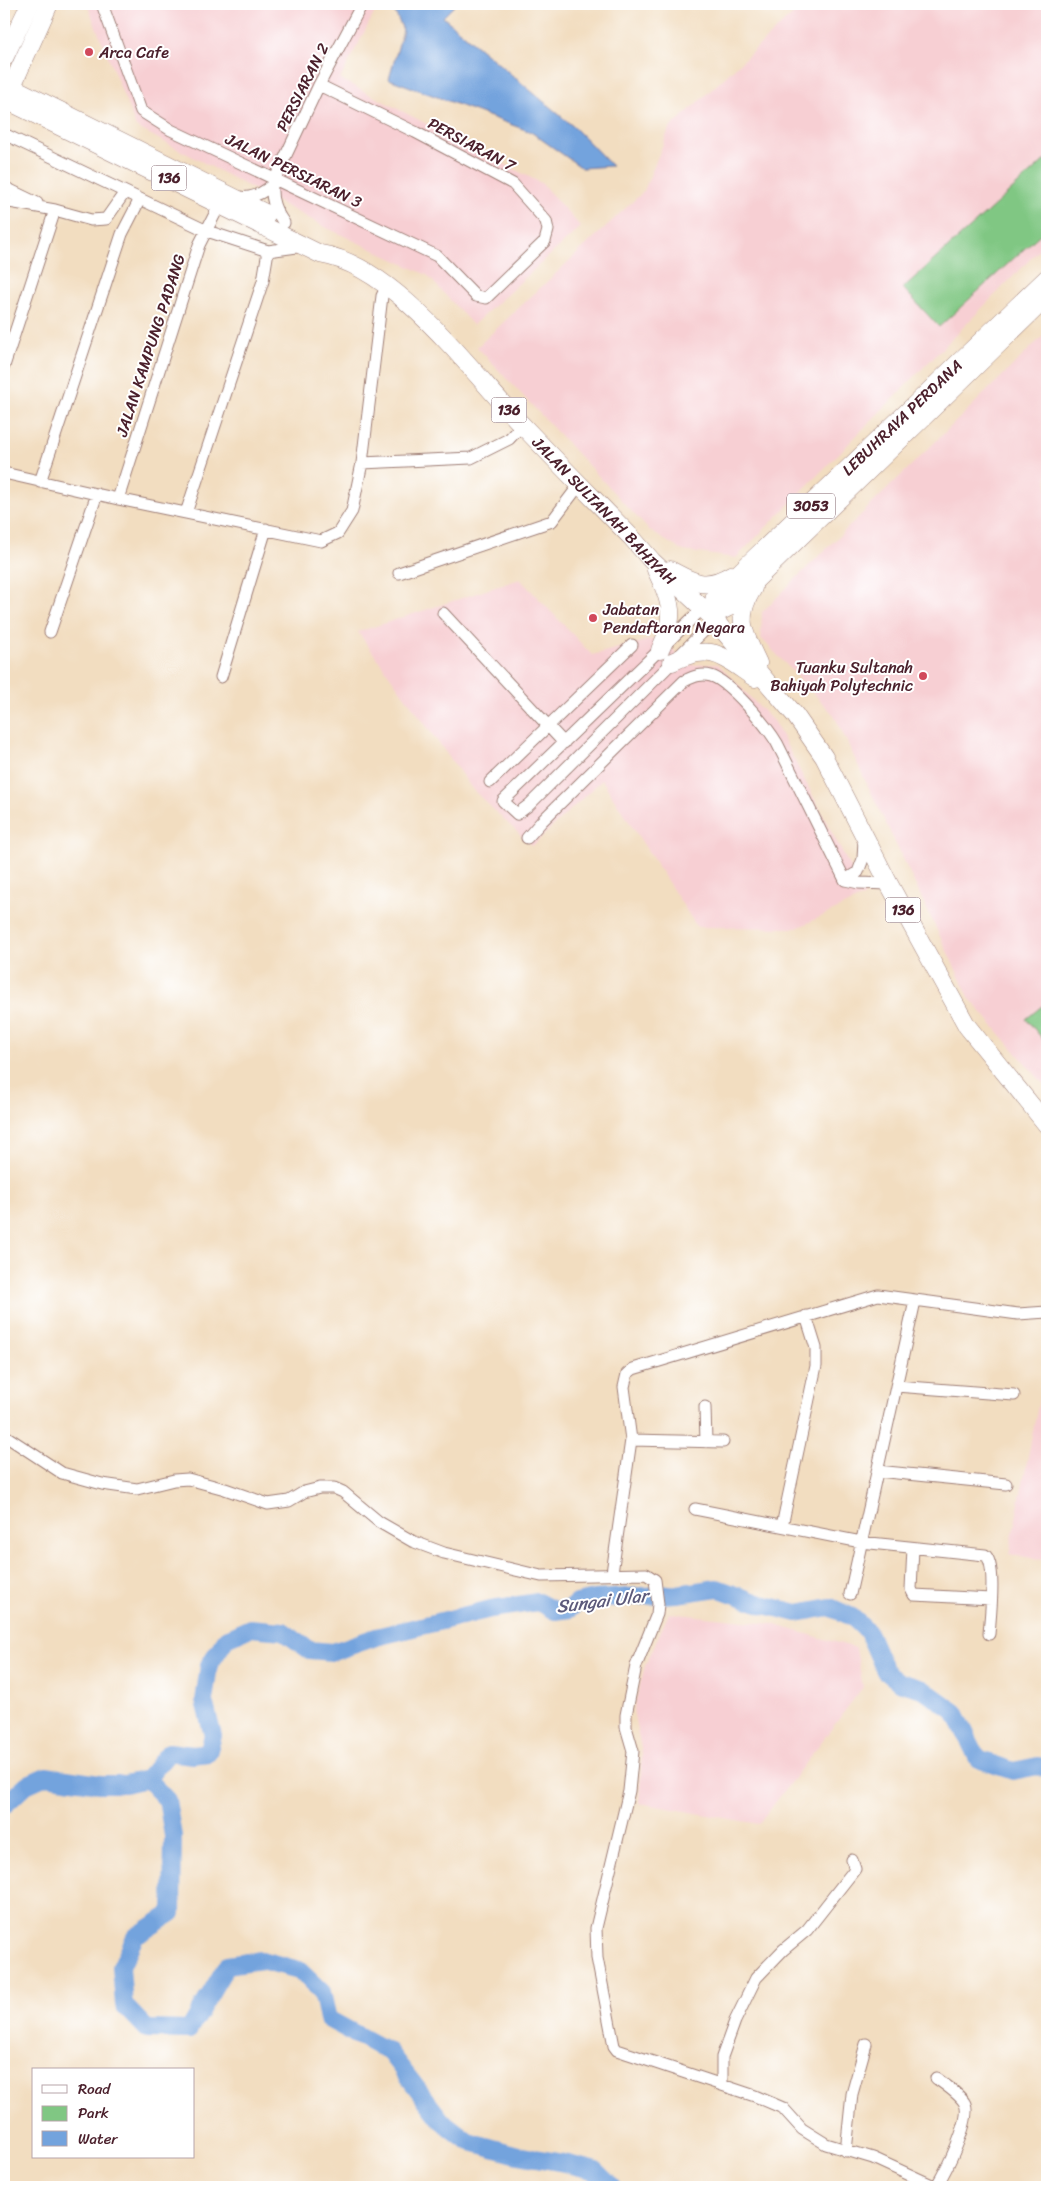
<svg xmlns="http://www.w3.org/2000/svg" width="1051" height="2191" font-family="Sriracha,sans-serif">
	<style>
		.built { fill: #f7cfd3 }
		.green { fill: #80c783; stroke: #657357 }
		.water { fill: #73a3dd; stroke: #5e6184 }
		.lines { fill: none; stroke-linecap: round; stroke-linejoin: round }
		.river { stroke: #73a3dd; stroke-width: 18 }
		.street-casing { stroke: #9e7e76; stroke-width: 13 }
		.primary-casing { stroke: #9e7e76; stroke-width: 19 }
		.street { stroke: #fff; stroke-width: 11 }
		.primary { stroke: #fff; stroke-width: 18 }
		.poi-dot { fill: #d1495b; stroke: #fff; stroke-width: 2 }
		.labels { text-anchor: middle; stroke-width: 4; stroke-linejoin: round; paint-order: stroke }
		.shield { fill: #fff; stroke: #80626b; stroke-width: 1 }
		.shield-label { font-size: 15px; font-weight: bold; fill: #4a1f2b }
		.poi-label { font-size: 16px; fill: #4a1f2b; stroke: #fff; text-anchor: start }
		.street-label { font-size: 16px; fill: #4a1f2b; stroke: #fff }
		.water-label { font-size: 18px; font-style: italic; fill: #5c5a7b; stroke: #fff }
	</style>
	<rect width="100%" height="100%" fill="#fff"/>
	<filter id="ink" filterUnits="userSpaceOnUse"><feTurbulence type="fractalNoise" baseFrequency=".02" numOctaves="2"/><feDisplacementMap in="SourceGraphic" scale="10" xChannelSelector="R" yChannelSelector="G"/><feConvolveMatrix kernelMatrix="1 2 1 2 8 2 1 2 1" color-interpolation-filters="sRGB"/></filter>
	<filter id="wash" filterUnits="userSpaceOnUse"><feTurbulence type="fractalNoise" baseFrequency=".0096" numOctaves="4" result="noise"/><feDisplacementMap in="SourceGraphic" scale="20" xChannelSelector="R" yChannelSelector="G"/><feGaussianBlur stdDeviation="1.12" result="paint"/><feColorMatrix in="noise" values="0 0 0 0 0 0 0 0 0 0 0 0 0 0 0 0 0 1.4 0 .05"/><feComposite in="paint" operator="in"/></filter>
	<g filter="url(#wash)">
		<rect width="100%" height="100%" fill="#f2ddc0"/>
		<!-- built -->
		<path class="built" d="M87 4H379L340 79 541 183 581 227 473 325 427 275 327 228 136 127Z
			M804 4H1047V242L736 558 683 551 650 531 477 347 644 191 669 129Z
			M1047 332V1088L970 999 834 715 761 638 762 612Z
			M520 579 592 655 661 637 688 665 718 664 775 723 865 896 797 928 697 927 602 780 532 846 473 790 358 632Z
			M1047 1359V1561L1009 1554Z
			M669 1613 772 1624 856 1648 863 1687 759 1824 639 1803 642 1753 633 1710 645 1666Z"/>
		<!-- green -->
		<path class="green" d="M1047 158V228L939 327 903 288Z
			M1047 1002V1044L1026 1019Z"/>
		<!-- water -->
		<path class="water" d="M394 4H456L443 17 575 128 612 166 582 168 531 132 389 79 403 30 393 8Z"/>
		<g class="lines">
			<!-- river -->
			<path class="river" d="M147 1779 169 1752 193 1755 208 1753 213 1736 204 1701 209 1665 226 1639 250 1628 283 1631 309 1650 333 1652 376 1637 491 1609 538 1602 555 1611 570 1609 577 1603 594 1599 677 1594 717 1588 761 1604 797 1613 830 1607 852 1617 868 1632 885 1671 899 1682 923 1689 955 1712 978 1759 1013 1771 1038 1766 1047 1768
				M147 1779 167 1800 173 1836 172 1913 135 1937 121 1967 124 2005 147 2029 189 2030 227 1965 261 1960 299 1970 322 1992 328 2019 389 2052 442 2121 468 2141 518 2155 564 2163 596 2171 612 2187
				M4 1806 26 1785 46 1776 100 1784H125L147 1779"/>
		</g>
	</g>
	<g filter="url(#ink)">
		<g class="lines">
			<defs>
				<path id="street" d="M102 4 141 111 171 130 437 256 476 296 486 298 545 241 548 230 546 221 513 184 415 132 319 85
					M4 134 207 231 268 251 263 281 186 513
					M4 187 37 203
					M239 197C252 199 262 194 272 185
					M4 201 55 210 91 220 106 219 125 192
					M284 223C275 210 271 201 272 185L319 85 362 4
					M268 251 304 246
					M4 366 55 210
					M362 463 471 458 509 439 522 425
					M4 473 118 499 321 541 338 533 352 511 362 463 382 296 387 286
					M40 482 122 234 140 199
					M118 499 199 245 220 204
					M399 573 552 521 580 484
					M707 604 503 801 517 814 529 805 719 616
					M443 613 564 743
					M50 632 97 494
					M221 677 266 529
					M490 782 632 645
					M527 838 542 821 684 681C693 677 701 673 711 676 729 681 767 726 777 743L845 880
					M864 839 863 859 858 872 845 880 859 883 889 884
					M896 1386 1014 1395
					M705 1407 706 1442
					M4 1435 62 1473 102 1484 137 1489 174 1480 188 1479 225 1489 268 1504 289 1501 304 1492 320 1488H334L343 1492 379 1522 412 1541 444 1553 541 1576 646 1574 655 1580 658 1604 657 1614 636 1666 626 1715V1727L633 1751 629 1791 596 1928 597 1958 614 2046 617 2050 755 2096 783 2108 802 2129 826 2144 873 2158 936 2187
					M631 1440 723 1442
					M877 1471 1006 1484
					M695 1509 861 1542 985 1555C997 1563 990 1619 989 1634
					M782 1526 816 1366V1348L806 1316
					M913 1548 911 1589 914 1595 991 1599
					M612 1573 631 1440 624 1387 627 1374 633 1369 878 1295 1018 1314 1047 1312
					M850 1594 915 1301
					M936 2078C944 2084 961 2095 965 2104 972 2120 945 2172 936 2187
					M722 2084V2057L735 2021 756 1978 783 1950 807 1930 855 1869 852 1860
					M846 2151 852 2094 866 2044"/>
				<g id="primary">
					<path d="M4 58 30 4"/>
					<path d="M4 83 267 214"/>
					<path d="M7 97 49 4"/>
					<path id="s1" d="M4 99 320 254C395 265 472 373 523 426 559 464 596 501 632 538L652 561 711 616 795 715 824 757 889 884 967 1026 1047 1125"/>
					<path d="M656 570C672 602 676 618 660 650"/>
					<path d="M670 570C694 583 706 590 731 575"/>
					<path d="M753 588C734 619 744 633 758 663"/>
					<path id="s2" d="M711 616 715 596 1047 278"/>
					<path d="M711 616 727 608 1047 297"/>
					<path d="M672 662C711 642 722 656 755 678"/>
				</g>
			</defs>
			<!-- street casing -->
			<use href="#street" class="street-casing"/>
			<!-- primary casing -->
			<use href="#primary" class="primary-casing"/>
			<!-- street -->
			<use href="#street" class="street"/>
			<!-- primary -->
			<use href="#primary" class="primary"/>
		</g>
	</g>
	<!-- markers -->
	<g class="poi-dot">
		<circle cx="89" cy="52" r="5"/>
		<circle cx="593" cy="618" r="5"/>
		<circle cx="923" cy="676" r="5"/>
	</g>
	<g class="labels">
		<!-- shield labels -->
		<g class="shield">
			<rect x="151.5" y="165.5" width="35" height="25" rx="4"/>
			<rect x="491.5" y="397.5" width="35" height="25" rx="4"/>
			<rect x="787" y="493.5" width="48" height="25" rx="4"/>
			<rect x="885.5" y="897.5" width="35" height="25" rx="4"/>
		</g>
		<g class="shield-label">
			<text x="169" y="183">136</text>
			<text x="509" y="415">136</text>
			<text x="811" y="511">3053</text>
			<text x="903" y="915">136</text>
		</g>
		<!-- poi labels -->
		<g class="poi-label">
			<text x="99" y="58">Arca Cafe</text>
			<text x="603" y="615">Jabatan<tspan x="603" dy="18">Pendaftaran Negara</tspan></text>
			<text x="913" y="673" text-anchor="end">Tuanku Sultanah<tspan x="913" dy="18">Bahiyah Polytechnic</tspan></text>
		</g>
		<!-- street labels -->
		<g class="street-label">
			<text transform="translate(302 87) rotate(-63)" y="6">PERSIARAN 2</text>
			<text transform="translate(472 144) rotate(28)" y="6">PERSIARAN 7</text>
			<text transform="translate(294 170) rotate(26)" y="6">JALAN PERSIARAN 3</text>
			<text transform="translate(150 345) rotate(-72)" y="6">JALAN KAMPUNG PADANG</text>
			<text dy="6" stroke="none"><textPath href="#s2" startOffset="279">LEBUHRAYA PERDANA</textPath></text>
			<text dy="6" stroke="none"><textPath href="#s1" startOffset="740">JALAN SULTANAH BAHIYAH</textPath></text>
		</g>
		<!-- water labels -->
		<g class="water-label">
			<text transform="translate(602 1601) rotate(-7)" y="6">Sungai Ular</text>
		</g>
	</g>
	<!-- margin -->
	<rect width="1051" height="2191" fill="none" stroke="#fff" stroke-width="20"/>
	<!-- legend -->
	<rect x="32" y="2068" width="162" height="90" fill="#ffffff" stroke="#b7a5aa"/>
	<rect x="42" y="2085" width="25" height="8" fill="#ffffff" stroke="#b7a5aa"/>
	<text x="78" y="2094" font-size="15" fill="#4a1f2b">Road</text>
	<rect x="42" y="2106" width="25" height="15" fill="#80c783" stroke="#b7a5aa"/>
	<text x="78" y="2118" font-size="15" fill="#4a1f2b">Park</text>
	<rect x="42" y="2131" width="25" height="15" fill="#73a3dd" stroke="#b7a5aa"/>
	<text x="78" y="2144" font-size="15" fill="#4a1f2b">Water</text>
</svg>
